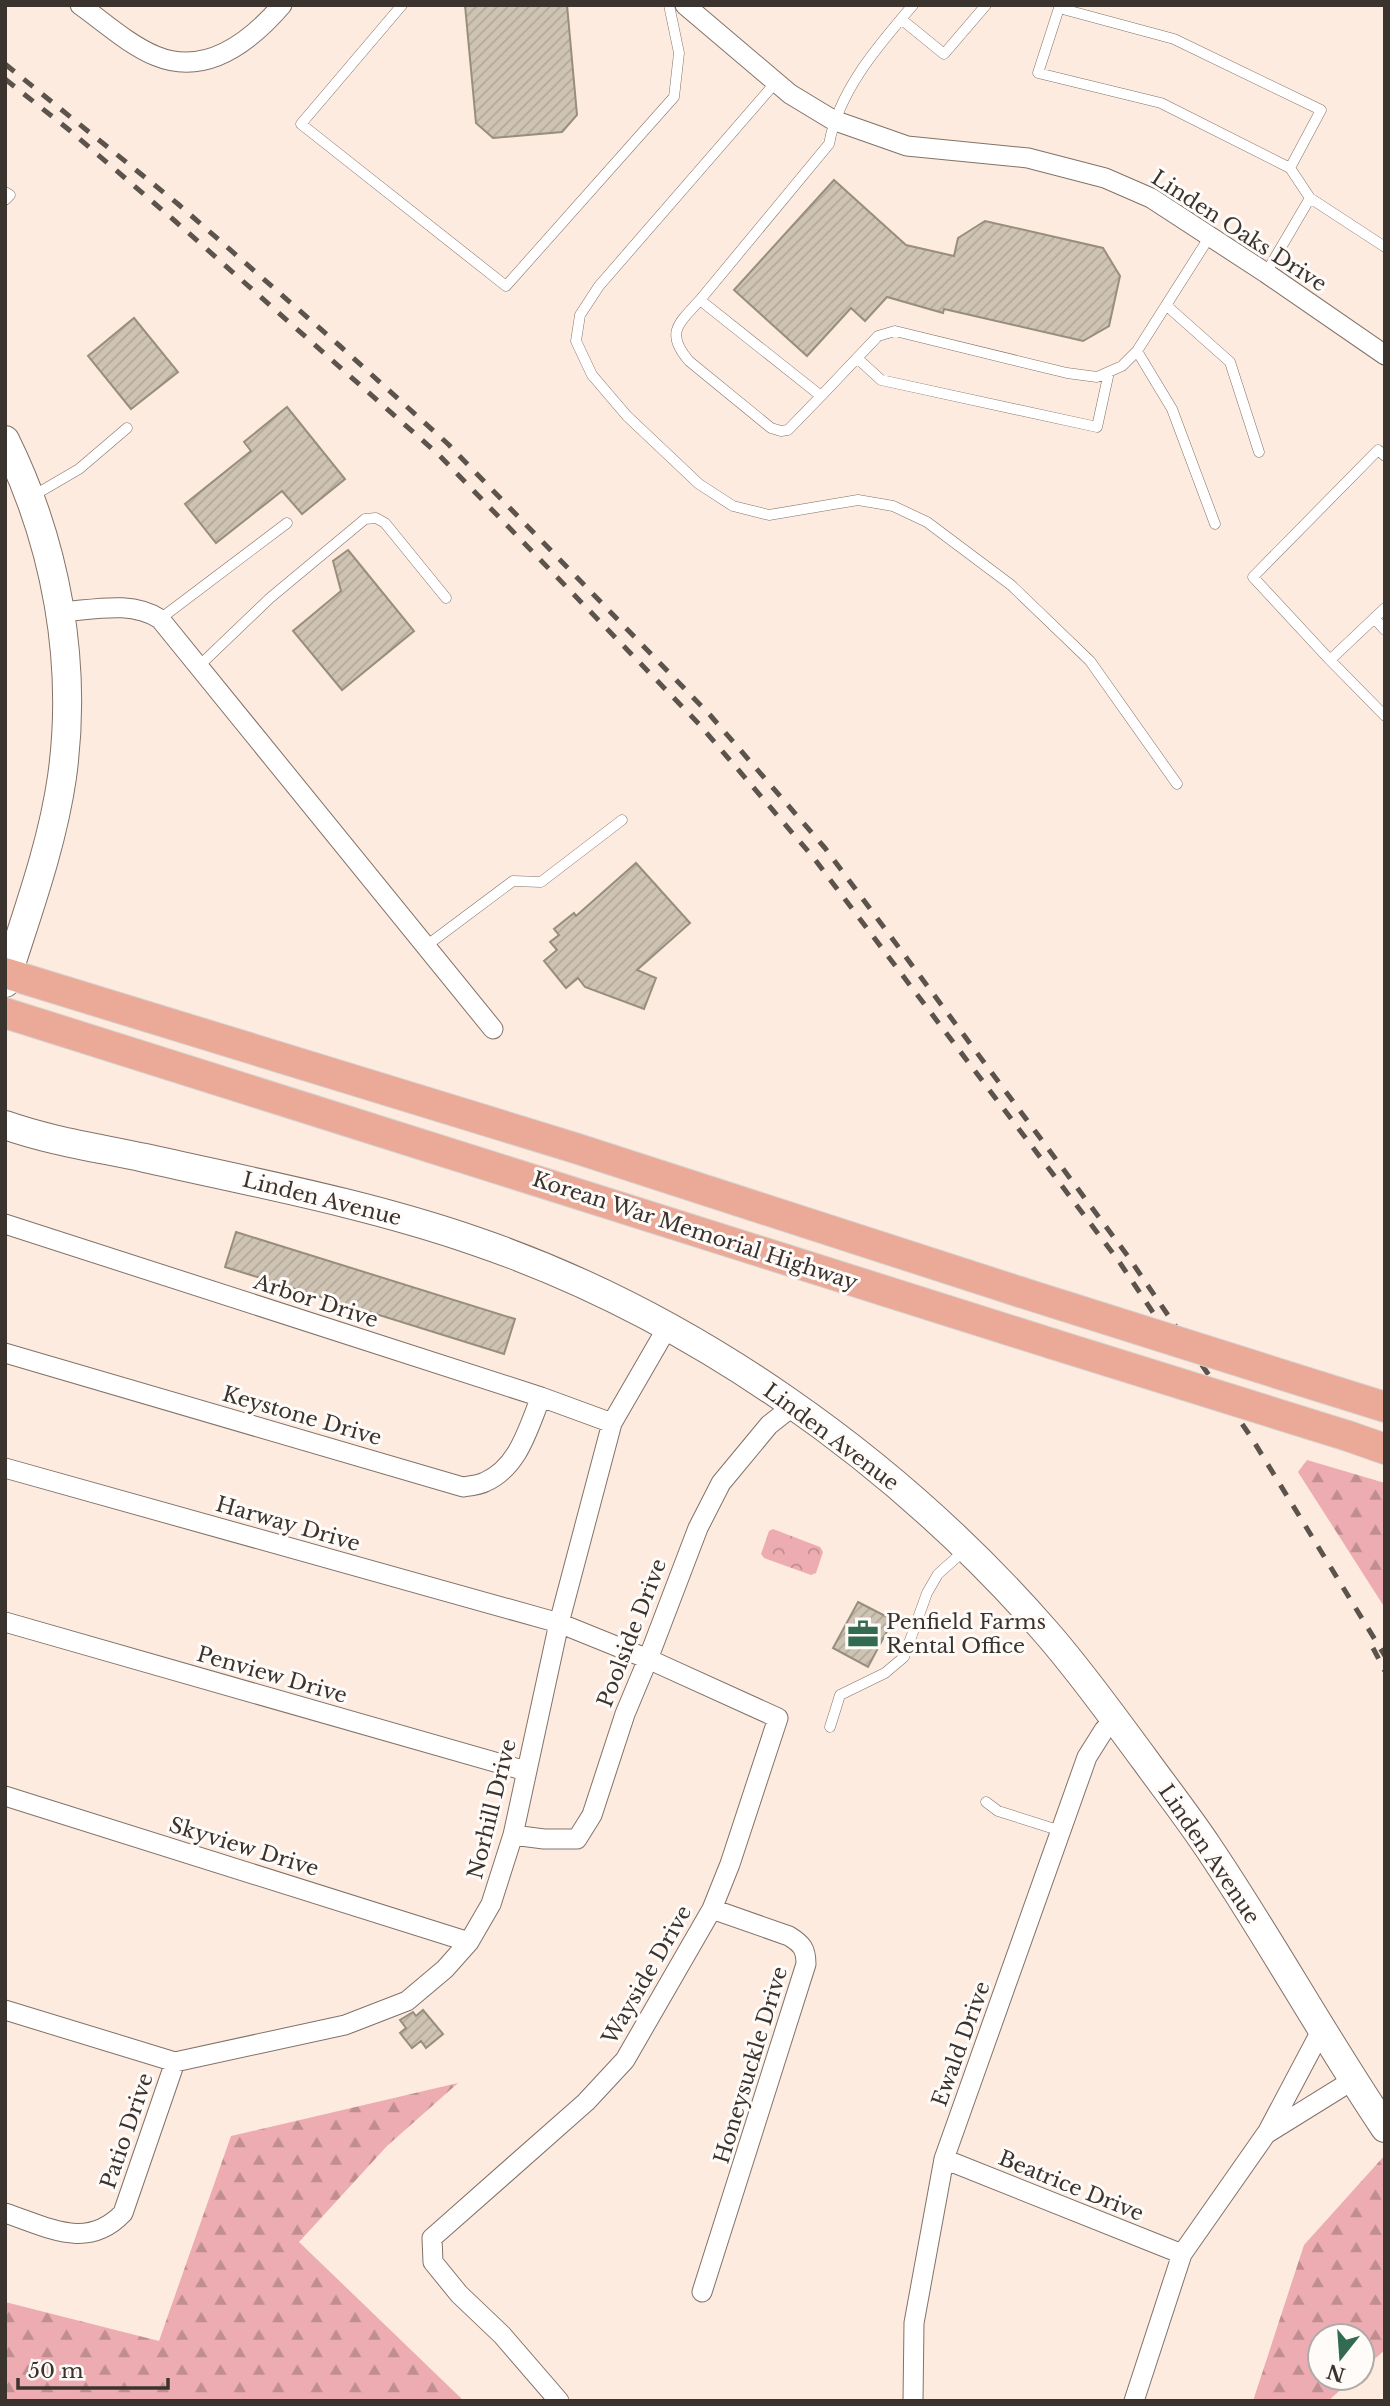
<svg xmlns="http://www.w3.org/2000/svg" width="1390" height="2406" font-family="'Libre Baskerville',serif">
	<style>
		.forest { fill: url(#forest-firs) }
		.park { fill: url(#park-crowns) }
		.building { fill: url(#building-hatch); stroke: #988e7e; stroke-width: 2 }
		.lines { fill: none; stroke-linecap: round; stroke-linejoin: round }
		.lane-casing { stroke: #827268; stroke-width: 11 }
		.street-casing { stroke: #827268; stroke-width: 21 }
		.secondary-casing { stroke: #827268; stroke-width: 30 }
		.primary-casing { stroke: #d4d2d1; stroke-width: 32 }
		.lane { stroke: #fff; stroke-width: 10 }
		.street { stroke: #fff; stroke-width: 19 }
		.secondary { stroke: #fff; stroke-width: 28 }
		.primary { stroke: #eba998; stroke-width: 30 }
		.rail { stroke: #5b534c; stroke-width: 5; stroke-dasharray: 12 12; stroke-linecap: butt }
		.primary-bridge-casing { stroke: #d4d2d1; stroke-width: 32; stroke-linecap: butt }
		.primary-bridge { stroke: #eba998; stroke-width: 30 }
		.labels { text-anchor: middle; stroke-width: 6; stroke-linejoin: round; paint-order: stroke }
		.street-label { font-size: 21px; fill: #3a332e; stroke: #fffbf9 }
		.poi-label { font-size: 21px; fill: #3a332e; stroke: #fffbf9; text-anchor: start }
	</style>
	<defs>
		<pattern id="forest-firs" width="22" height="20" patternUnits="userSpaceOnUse" patternTransform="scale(1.75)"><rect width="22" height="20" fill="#ecacb1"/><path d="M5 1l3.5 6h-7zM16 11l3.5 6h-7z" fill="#c08d90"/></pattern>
		<pattern id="park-crowns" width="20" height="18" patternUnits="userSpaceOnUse" patternTransform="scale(1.75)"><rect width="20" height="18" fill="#ecacb1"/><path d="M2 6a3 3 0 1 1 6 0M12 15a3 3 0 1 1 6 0" fill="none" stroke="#c08d90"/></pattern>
		<pattern id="building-hatch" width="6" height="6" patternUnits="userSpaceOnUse" patternTransform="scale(1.75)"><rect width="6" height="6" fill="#cfc4b4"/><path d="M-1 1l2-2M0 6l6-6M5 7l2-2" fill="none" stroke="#b2a99b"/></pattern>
	</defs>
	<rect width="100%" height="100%" fill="#fdebdf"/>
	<!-- forest -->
	<path class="forest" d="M1307 1460 1385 1483V1608L1298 1472Z
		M458 2083 387 2146 299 2242 464 2401H5V2302L159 2341 231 2136Z
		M1385 2155V2350L1362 2370V2336H1320V2378H1354L1328 2401H1253L1304 2245Z"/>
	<!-- park -->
	<path class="park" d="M773 1529 820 1547 823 1552 816 1573 811 1575 764 1558 761 1554 769 1531Z"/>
	<!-- building -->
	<path class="building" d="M465 5H567L577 115 562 132 493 138 476 123Z
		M834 180 906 245 954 256 958 238 985 221 1103 248 1120 276 1109 326 1083 341 944 309 943 313 887 297 865 321 851 308 807 356 734 290Z
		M134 318 178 372 131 409 88 356Z
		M287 407 345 479 302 514 282 491 216 543 185 504 251 451 244 442Z
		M348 550 414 631 342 690 293 631 341 591 333 561Z
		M636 863 690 923 637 970 656 978 644 1009 585 987 578 978 566 988 544 961 557 950 550 942 559 935 554 929 574 913 576 916Z
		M236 1232 515 1319 504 1354 225 1267Z
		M858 1602 893 1620 868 1667 833 1648Z
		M423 2010 443 2034 426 2048 421 2041 412 2048 400 2033 406 2028 400 2020 413 2012 416 2016Z"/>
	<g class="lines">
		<defs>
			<path id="lane" d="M402 5 301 124 506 286 674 97 679 53 669 5
				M913 5C878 46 839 90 829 144L700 300 821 396 878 336 895 331 1067 373 1097 377 1122 366 1137 351 1210 236
				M901 19 944 54 986 5
				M776 82 599 286 580 315 576 341 592 375 627 416 699 484 733 506 769 515 858 500 893 506 927 522 1011 585 1090 661 1177 784
				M1290 168 1161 103 1038 73 1059 8 1174 39 1321 110 1290 168 1310 198
				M5 192 10 195 5 200
				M1266 273 1310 198 1385 247
				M700 300C678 324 665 333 689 361L771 428 781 431 788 430 821 396
				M1167 306 1230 362 1259 452
				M1137 351 1172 409 1215 524
				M857 358 881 380 1097 427 1109 372
				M1385 456 1378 450 1253 577 1330 660 1385 608
				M31 497 79 469 127 428
				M1374 618 1385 630
				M160 619 287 523
				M1330 660 1385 716
				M199 666 270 598 365 519 376 518 385 523 446 598
				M426 946 513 881 541 882 622 820
				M830 1727 840 1695 885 1673 904 1657 927 1593 938 1574 965 1550
				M986 1802 998 1811 1061 1831"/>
			<path id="street" d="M80 5C104 22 129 45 156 56 207 77 251 41 282 5
				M685 5 790 94 833 120 907 146 1028 158 1105 178 1151 198 1266 273 1385 355
				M60 612C93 610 131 600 160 619L493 1029
				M5 1224 541 1397 612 1423
				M5 1353 463 1487C470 1486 479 1485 485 1482 519 1467 528 1428 541 1397
				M5 1468 559 1623 648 1659 778 1718 730 1864 712 1909 625 2060 586 2102 432 2238 433 2262 459 2294 502 2335 559 2401
				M5 1622 526 1771
				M5 1796 469 1942
				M513 1835 544 1839H577L592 1815 625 1714 648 1659 698 1528 721 1483 769 1425 793 1406
				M5 2010 175 2062 345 2025 407 2001 445 1969 469 1942 491 1904 513 1835 559 1623 612 1423 667 1328
				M1267 2133 1321 2031
				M944 2159 1182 2254
				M5 2213C48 2227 87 2251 123 2213L175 2062
				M702 2292 806 1964C806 1949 802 1944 789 1936L712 1909
				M913 2401 914 2323 944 2159 1087 1757 1104 1730 1116 1721
				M1134 2401 1182 2254 1266 2134 1353 2080"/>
			<path id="secondary" d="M5 440C56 543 78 662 62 777 52 847 26 916 5 983
				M5 1125C50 1141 99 1148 145 1158 256 1183 368 1204 475 1241 692 1315 896 1460 1046 1632 1082 1673 1113 1717 1145 1760 1166 1789 1188 1817 1208 1847 1270 1939 1323 2036 1385 2128"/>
			<path id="primary" d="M5 973 575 1148 1020 1292
				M5 1013 1053 1344
				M1321 1387 1385 1407
				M1348 1436 1385 1449"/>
		</defs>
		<!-- lane casing -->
		<use href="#lane" class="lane-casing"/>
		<!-- street casing -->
		<use href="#street" class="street-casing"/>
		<!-- secondary casing -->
		<use href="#secondary" class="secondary-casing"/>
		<!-- primary casing -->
		<use href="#primary" class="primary-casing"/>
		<!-- lane -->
		<use href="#lane" class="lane"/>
		<!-- street -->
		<use href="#street" class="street"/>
		<!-- secondary -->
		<use href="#secondary" class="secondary"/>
		<!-- primary -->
		<use href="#primary" class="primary"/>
		<!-- rail -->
		<path class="rail" d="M5 64 178 204 340 346 448 444 710 715 825 848 1127 1255 1251 1437 1385 1656
			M5 79 68 129 175 221 439 455 699 724 813 857 1118 1260 1166 1332
			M1373 1648 1385 1671"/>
		<defs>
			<path id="primary-bridge" d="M1020 1292 1321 1387
				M1053 1344 1348 1436"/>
		</defs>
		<!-- primary-bridge casing -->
		<use href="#primary-bridge" class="primary-bridge-casing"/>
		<!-- primary-bridge -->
		<use href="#primary-bridge" class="primary-bridge"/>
	</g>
	<!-- icons -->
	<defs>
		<symbol id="office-bare" viewBox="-9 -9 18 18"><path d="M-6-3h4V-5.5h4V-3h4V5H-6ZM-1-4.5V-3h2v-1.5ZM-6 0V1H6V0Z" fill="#326a52" stroke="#fffbf9" stroke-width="2.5" paint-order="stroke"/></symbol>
	</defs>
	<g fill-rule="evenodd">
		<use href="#office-bare" x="841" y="1612" width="44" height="44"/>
	</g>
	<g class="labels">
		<!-- street labels -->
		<g class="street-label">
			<text transform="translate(1239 231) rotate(33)" y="7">Linden Oaks Drive</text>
			<text transform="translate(322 1199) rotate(14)" y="7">Linden Avenue</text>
			<text transform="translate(695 1231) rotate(18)" y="7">Korean War Memorial Highway</text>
			<text transform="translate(316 1301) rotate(18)" y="7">Arbor Drive</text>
			<text transform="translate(302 1416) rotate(16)" y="7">Keystone Drive</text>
			<text transform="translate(831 1437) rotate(37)" y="7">Linden Avenue</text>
			<text transform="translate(288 1524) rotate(16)" y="7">Harway Drive</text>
			<text transform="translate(632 1633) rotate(-69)" y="7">Poolside Drive</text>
			<text transform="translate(272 1675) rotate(16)" y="7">Penview Drive</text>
			<text transform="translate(492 1809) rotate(-76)" y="7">Norhill Drive</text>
			<text transform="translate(244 1847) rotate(17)" y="7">Skyview Drive</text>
			<text transform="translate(1209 1854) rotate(56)" y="7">Linden Avenue</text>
			<text transform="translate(647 1975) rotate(-60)" y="7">Wayside Drive</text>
			<text transform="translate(961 2044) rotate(-70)" y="7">Ewald Drive</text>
			<text transform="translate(751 2065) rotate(-73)" y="7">Honeysuckle Drive</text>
			<text transform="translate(127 2131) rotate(-71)" y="7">Patio Drive</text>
			<text transform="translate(1071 2186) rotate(22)" y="7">Beatrice Drive</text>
		</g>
		<!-- poi labels -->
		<g class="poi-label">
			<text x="886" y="1629">Penfield Farms<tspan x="886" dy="24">Rental Office</tspan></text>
		</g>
	</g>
	<!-- border -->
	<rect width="1390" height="2406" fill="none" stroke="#3a332e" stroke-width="14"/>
	<!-- north arrow -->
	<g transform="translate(1341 2357) rotate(197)"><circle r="33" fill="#fffbf9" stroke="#b0aba8" stroke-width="2"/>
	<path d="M0-5L12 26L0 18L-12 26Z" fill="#326a52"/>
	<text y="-10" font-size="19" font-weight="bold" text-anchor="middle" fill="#3a332e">N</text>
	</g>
	<!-- scale -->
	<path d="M18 2378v10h150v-10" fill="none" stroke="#3a332e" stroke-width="3.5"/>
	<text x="28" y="2378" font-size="21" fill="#3a332e" stroke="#fffbf9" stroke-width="5" paint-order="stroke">50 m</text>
</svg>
